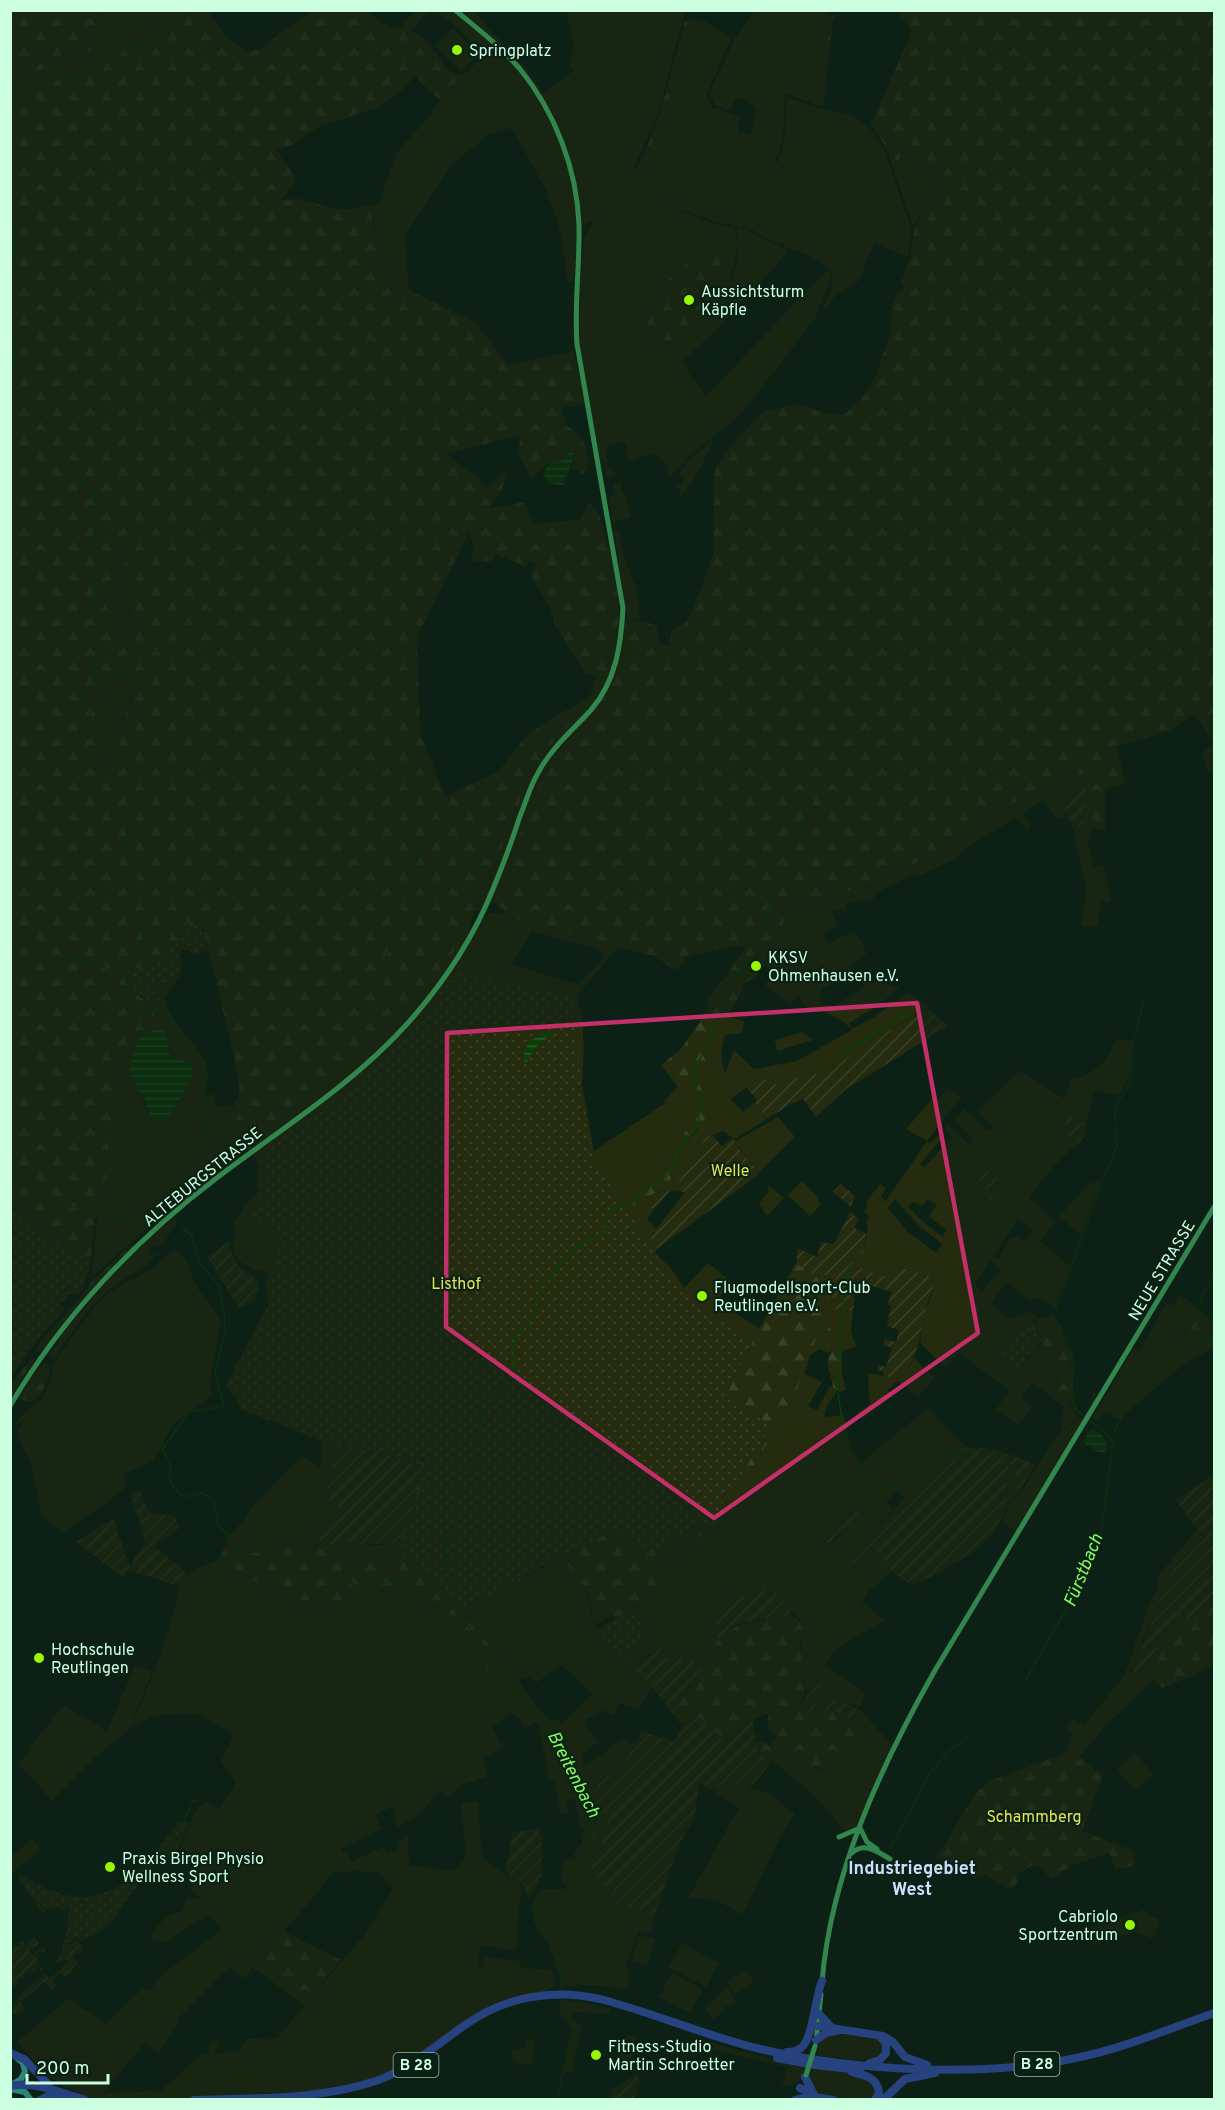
<svg xmlns="http://www.w3.org/2000/svg" width="1225" height="2110" font-family="Overpass,sans-serif">
	<style>
		.grass { fill: #242b0e; fill-rule: evenodd }
		.forest { fill: url(#forest-firs); fill-rule: evenodd }
		.park { fill: url(#park-dots) }
		.garden { fill: url(#garden-furrows) }
		.water { fill: url(#water-rules) }
		.lines { fill: none; stroke-linecap: round; stroke-linejoin: round }
		.stream { stroke: #0b3f06; stroke-width: 1.5 }
		.secondary { stroke: #62ff93; stroke-width: 5 }
		.primary { stroke: #52fff0; stroke-width: 6 }
		.highway { stroke: #466aff; stroke-width: 8 }
		.secondary-bridge { stroke: #62ff93; stroke-width: 5 }
		.marked { fill: none; stroke: #c32f68; stroke-width: 4.5; stroke-linejoin: round }
		.poi-dot { fill: #97f600; stroke: #0c2115; stroke-width: 2 }
		.labels { text-anchor: middle; stroke-width: 4.5; stroke-linejoin: round; paint-order: stroke }
		.shield { fill: #0c2115; stroke: #92bca3; stroke-width: 1.5 }
		.shield-label { font-size: 15px; font-weight: bold; fill: #cbffe0 }
		.poi-label { font-size: 16px; fill: #cbffe0; stroke: #0c2115; text-anchor: start }
		.park-label { font-size: 16px; fill: #e0e651; stroke: #0c2115 }
		.street-label { font-size: 16px; fill: #cbffe0; stroke: #0c2115 }
		.water-label { font-size: 18px; font-style: italic; fill: #83ff59; stroke: #0c2115 }
		.neighbourhood-label { font-size: 18px; font-weight: bold; fill: #cddfff; stroke: #0c2115 }
	</style>
	<defs>
		<pattern id="forest-firs" width="22" height="20" patternUnits="userSpaceOnUse" patternTransform="scale(1.5)"><rect width="22" height="20" fill="#242b0e"/><path d="M5 1l3.5 6h-7zM16 11l3.5 6h-7z" fill="#384025"/></pattern>
		<pattern id="park-dots" width="8" height="8" patternUnits="userSpaceOnUse" patternTransform="scale(1.5)"><rect width="8" height="8" fill="#242b0e"/><path d="M2 2h.1M6 6h.1" fill="none" stroke="#384025" stroke-width="1.8" stroke-linecap="round"/></pattern>
		<pattern id="garden-furrows" width="10" height="10" patternUnits="userSpaceOnUse" patternTransform="scale(1.5)"><rect width="10" height="10" fill="#242b0e"/><path d="M-1 1l2-2M0 10L10 0M9 11l2-2" fill="none" stroke="#384025"/></pattern>
		<pattern id="water-rules" width="6" height="5" patternUnits="userSpaceOnUse" patternTransform="scale(1.5)"><rect width="6" height="5" fill="#0b3f06"/><path d="M0 2.5h6" fill="none" stroke="#2d5c2a"/></pattern>
	</defs>
	<rect width="100%" height="100%" fill="#0c2115"/>
	<!-- grass -->
	<path class="grass" d="M163 10 187 11 135 50 131 49 11 97V82L48 67 51 62 11 68V64L90 51 98 11Z
		M824 10 829 15 822 31 823 74 827 73 824 105 822 107 785 93C784 114 786 143 774 162L777 163C786 141 786 119 787 97L814 107 853 116 871 130 884 149 907 215 912 231 908 257 874 243 859 281 836 295 822 312C824 305 829 298 831 290 840 262 804 254 785 247L784 243C777 245 759 236 753 230L713 221 654 200 702 219V222L704 220 719 225 734 227C739 240 738 264 729 276L732 268 679 269 645 304 643 318 649 325 654 338 659 335 673 347 714 310 726 294 724 289 725 282 732 279C739 261 737 246 737 227L745 229 789 251 722 324 683 361 690 375 706 396 827 270 831 277 816 317 750 403H747L742 413 684 461V463L669 477 667 464 653 453 629 462 626 453 627 446 622 441 606 447 608 467 618 475 606 478 603 464 600 459 579 343 577 316 584 239 594 220 579 226 576 281 568 282 559 226 546 190 512 128 490 134 451 165 405 236 409 290 388 287 370 206 375 205 382 200 385 183 397 152 429 117 437 103 462 76 495 46 493 44 482 56 455 25 435 11H476L488 28 522 63 544 93 574 70 569 64 574 46 566 11H685L658 115 633 168 636 169 644 155 647 156 666 110 689 18 706 22 731 38 706 96 713 110 715 107 739 117V133L750 135C756 113 762 102 735 98L730 111 715 105 709 93 723 63 732 67 724 62 734 40 755 11Z
		M413 11H428L412 31 401 27 414 12Z
		M453 28 478 54 461 71 435 45Z
		M901 153C917 162 940 174 941 193L922 212 913 226 893 169 895 168Z
		M711 441 713 443 692 483 680 497 679 495 681 491 675 486 677 483 681 484 683 479 678 475 686 466 685 463Z
		M621 482V488L627 497 630 518 617 520 614 523 615 530H619L621 540 619 541 638 594 640 620 628 618 625 657 617 678 594 712 563 745 543 775 508 866 511 871 494 900V903H487L479 912 475 911 510 829 521 797 536 765 554 741 584 708 580 703 591 694 595 677 605 678 609 659 604 650C617 643 617 631 620 617H627L609 497 615 495 613 484Z
		M121 554 124 555 131 629 120 627 113 621 105 603C106 598 110 592 110 588 112 573 109 565 121 554Z
		M122 677 137 686C123 716 113 740 111 773L104 774 93 740 98 708 95 700 102 682Z
		M1214 713V774L1207 769 1202 754 1214 742 1194 715Z
		M1076 770 1087 773 1086 788 1062 802 1067 814 1058 820 1043 800 1023 813 1031 826 1027 830 1016 817 964 850 955 859 917 877 914 874 874 894V899L846 903 845 909 832 912 838 927 824 933 828 943 855 931 867 953 849 967 854 979 836 982 822 989 820 999C824 1004 827 1007 834 1006L864 987V982L872 983 875 980 900 988 877 1006 849 1023 852 1029 876 1016 908 992 930 1007 872 1040 829 1071 788 1080 770 1087 762 1076 731 1099 743 1112 755 1102 767 1119 737 1138H733L723 1131 706 1137 676 1186 670 1191 664 1190 677 1169 679 1154 684 1145 697 1131 703 1107 702 1090 698 1084 711 1049 726 1016 744 1021 742 1033 725 1035C720 1050 721 1060 725 1074L734 1050 754 1069 797 1061 852 1030 844 1022 820 1009 813 1012 801 1001 799 994 790 1005 765 985 771 974 766 964 758 975 746 969 754 957 758 959 760 949 784 923 782 903 831 895 882 882 964 836 993 811 1054 787Z
		M1083 827 1092 829 1088 842 1094 867 1103 865 1112 902H1101L1098 926 1081 927 1086 888 1073 829Z
		M492 913H500L618 947 577 996 582 1017 584 1048 582 1084 594 1151 667 1102 671 1104 692 1089 697 1099V1116L685 1132 682 1141 674 1149 670 1162 663 1175 650 1173 655 1181 626 1211 643 1198 663 1191 649 1204 653 1211 647 1219 656 1229 650 1237 657 1249 655 1253 671 1268 684 1288 708 1263 730 1281 717 1301 760 1329 722 1395 502 1567 519 1581 561 1557 582 1582 591 1606V1618L604 1642 616 1659 647 1636 634 1609 663 1577V1559L691 1544 715 1523 755 1464 790 1403 804 1374 822 1382 808 1406 817 1410 830 1386 837 1391 827 1406 824 1417 844 1415 850 1447 860 1463 928 1408 965 1446V1455L954 1460 905 1499 898 1491 886 1501 893 1510 882 1520 855 1566 874 1550 893 1571 870 1590 862 1602 885 1620 834 1650 820 1674 806 1693 802 1666 801 1644 803 1631 801 1623 796 1615 750 1594 734 1600 714 1628 717 1640 702 1668 688 1654 683 1659 667 1658 662 1648 627 1668 648 1681 653 1687 645 1697 640 1709 619 1703 615 1713 611 1715 605 1710 585 1720V1724L598 1742 582 1755 584 1765 608 1752V1747L628 1737 629 1744 626 1761 623 1762 618 1774 613 1777 608 1775 595 1781 601 1815 606 1819 610 1826 603 1835 592 1836 602 1840 600 1853 596 1855 590 1869 596 1879 645 1910 655 1914 651 1931 649 1933 639 1931 627 1962 629 1990 593 1985 560 1986V1976C553 1968 557 1957 548 1950L550 1945C534 1931 524 1907 540 1890L565 1889 568 1886 562 1882 561 1873 565 1859 575 1860 574 1853 582 1843V1836L585 1829 579 1826 575 1799H566L569 1813 560 1814 555 1780H549L538 1722 523 1728 521 1718 510 1713 492 1728 503 1747 483 1758 488 1776 462 1785 448 1796 440 1791 415 1818 397 1827 394 1806 375 1815 381 1829 341 1849 344 1854 347 1852 351 1862 385 1846V1853L398 1851 399 1841 408 1834 409 1865 454 1871 466 1857 461 1803 478 1802 482 1858 518 1881 522 1889 519 1907 516 1951 480 1945 478 1967H483L484 1957 519 1961 522 1968 552 1970 555 1987 542 1993 515 1998 423 2055 375 2079 330 2090 172 2099H98L78 2095 75 2093 142 2092 151 2090 159 2092 201 2055 208 2054 211 2041 219 2042 216 2053 210 2054 240 2051 247 2039C259 2037 267 2042 278 2037L364 1935 393 1889 380 1873 359 1871 331 1873 318 1892 243 1979 229 1967 178 2019 180 2022 158 2054 145 2042 103 2093C94 2093 84 2094 75 2091 51 2084 32 2059 17 2042L69 1998 85 2011 88 2010 106 2024 142 1989 150 1992 157 1979 222 1929 208 1915 165 1942 150 1939C159 1922 164 1916 182 1911L186 1899H203L190 1891 193 1883 192 1855 180 1847 198 1807 207 1802 219 1809 236 1782 221 1761 234 1734 196 1713 152 1716 131 1728 161 1654 178 1595C178 1572 202 1567 220 1559L261 1586 314 1604 358 1597 399 1587 437 1604 494 1679 505 1672 456 1592 484 1450 381 1428 374 1451 337 1447 325 1499 341 1507 338 1520 335 1524 330 1521 316 1539 338 1538 356 1544 376 1545 402 1544 395 1561 342 1559 315 1546 302 1548 283 1536 272 1547 268 1543 261 1553H251L229 1536 244 1520 252 1507 302 1456 320 1467 322 1442 241 1407 269 1305 265 1282 269 1273C255 1270 235 1265 233 1248 232 1243 235 1239 236 1234 236 1229 234 1225 235 1220L258 1190 256 1159 253 1155 187 1201 181 1198 199 1183 197 1179 179 1196 177 1190 171 1188 167 1193 169 1199 173 1201 142 1233 92 1277 97 1218 95 1217 96 1205 101 1201 115 1080 123 1061 139 1039 131 1060 147 1113 150 1117 164 1120 175 1107 193 1075 190 1063 171 1058 167 1037 157 1029 150 1031 156 1016 159 984 167 983 177 970 180 971 181 974 165 997C170 1029 203 1044 208 1071 209 1079 205 1087 205 1095H214L215 1107 233 1106 225 1125 269 1132 283 1115 341 1077 448 959 469 930 476 926 481 928 482 924 479 922 488 914ZM532 931 594 948 605 955 579 985 511 964ZM855 1507 859 1511 832 1542 826 1540ZM562 1665 592 1694 561 1724 557 1718 551 1721C537 1709 528 1695 518 1680L530 1676 536 1683Z
		M802 1032 813 1040 777 1051 775 1040Z
		M1116 1039 1132 1041 1130 1053V1076L1119 1096 1094 1090 1087 1123 1068 1117 1071 1129 1068 1137 1078 1144C1059 1158 1042 1178 1030 1199L1056 1221 1040 1241 1070 1266 1055 1307 1038 1298 1029 1301 1007 1282 991 1303 1008 1319 1028 1312 1034 1314 1037 1319 1018 1329 999 1357 1019 1370 1041 1343C1053 1355 1057 1371 1059 1388L1050 1396 1033 1383 1021 1397 1032 1407 1018 1425 996 1409 1010 1391 959 1353 945 1367 920 1343 925 1313 937 1279 897 1266 892 1279 860 1268H853L851 1250 863 1253 868 1227 866 1223 869 1216 864 1212 868 1204 866 1202 880 1184 886 1188 881 1196 885 1202 927 1141 906 1129 932 1099 937 1102 948 1088 961 1097 927 1141 930 1143 941 1133 944 1136 920 1164 924 1168 952 1137 945 1128 948 1123 969 1145 973 1140 954 1119 964 1109 989 1131 994 1127 977 1111 1020 1071 1065 1099 1071 1079C1096 1075 1107 1061 1116 1039ZM895 1199 917 1224 942 1244 936 1253 907 1231 888 1208ZM928 1199 937 1205 929 1216 946 1230 943 1237 927 1225 908 1207 912 1202 922 1206ZM1018 1218 1033 1229 1025 1242 1017 1237 1009 1240 999 1258 994 1257ZM991 1261 1001 1269 981 1292 975 1284Z
		M778 1117 795 1137 759 1172 734 1142Z
		M1101 1180 1081 1235 1059 1217 1087 1185Z
		M802 1181 818 1197V1202L821 1204 810 1216 788 1195Z
		M768 1185 784 1198 767 1216 759 1203 768 1192Z
		M174 1217 177 1223 161 1246H151L149 1250 151 1257 162 1248C144 1273 128 1273 108 1291 86 1310 70 1334 55 1358L50 1357 49 1353 57 1344 60 1336 106 1282 140 1247Z
		M176 1251C189 1257 190 1276 197 1287 205 1300 217 1309 221 1324L210 1378 212 1395 173 1425 153 1461 124 1474 126 1486 111 1500 62 1533 41 1515 31 1463 21 1445 17 1433 24 1421 12 1427 26 1411 43 1399 50 1381 53 1363 95 1306 111 1291 151 1270 171 1252Z
		M837 1275 831 1308 853 1311 851 1331 856 1347 842 1351 841 1347 835 1344 831 1330 832 1349 829 1353 820 1349 810 1355Z
		M1180 1294 1197 1308 1180 1339 1187 1348 1214 1340V1348C1181 1362 1153 1391 1125 1414L1121 1421 1113 1416 1110 1412 1103 1414 1096 1421 1092 1417 1113 1386V1383L1134 1348 1139 1353 1166 1303 1172 1306Z
		M1060 1324C1065 1336 1071 1347 1073 1360 1076 1378 1068 1402 1082 1416 1063 1406 1074 1377 1071 1360 1069 1347 1064 1336 1057 1325Z
		M914 1358 935 1378 918 1397 898 1381 887 1391 894 1395 864 1419 858 1413 870 1404 868 1380H869L867 1373 900 1379 908 1369Z
		M1095 1389 1096 1400 1016 1532 1002 1521 1009 1505 1021 1492 1053 1440C1070 1420 1092 1424 1093 1390Z
		M1069 1403V1410L1071 1403 1075 1414 1080 1418 1061 1431 1064 1406Z
		M1010 1465 1017 1484V1495L1008 1504 1006 1497 1008 1466Z
		M1197 1530 1202 1533 1163 1584 1154 1616 1143 1639 1131 1673 1137 1675 1146 1666 1153 1680 1103 1728 1079 1758 1072 1753H1066L1072 1735 1066 1728 1073 1718 1084 1726 1125 1674 1147 1610 1158 1585 1156 1578Z
		M135 1665 152 1671 130 1729 101 1752 51 1801 40 1786 18 1763 31 1750 30 1747 64 1705 107 1731Z
		M826 1666 866 1694 860 1707 832 1697 824 1711 812 1712 825 1685 816 1681Z
		M859 1709 893 1746 868 1799 858 1826 846 1832 812 1793 772 1761 789 1752C802 1767 804 1768 824 1769L858 1723 852 1719Z
		M1135 1753 1153 1774 1137 1790 1117 1770Z
		M753 1782 750 1790 768 1792 795 1814 782 1834 742 1915 717 1900 688 1898 739 1808 713 1791C723 1781 736 1784 748 1786Z
		M32 1839 41 1849 11 1874V1856Z
		M1145 1909 1147 1915 1160 1920 1153 1939 1135 1932 1093 1946 1087 1930Z
		M639 1935 655 1940 648 1965 632 1960Z
		M682 1943 719 1963 706 1987 669 1967Z
		M746 1970 754 1983 734 1994 727 1981Z
		M672 1973 703 1990 690 2013 659 1997Z
		M729 1988 736 2002 723 2008 724 2011 712 2019 705 2006 717 1998 716 1995Z
		M560 2000 587 2003 610 2008 611 2012 610 2014 577 2012 571 2015V2018L582 2027 574 2058V2071L561 2073C567 2059 567 2044 572 2029 564 2016 557 2020 560 2000Z
		M837 2034 865 2037 880 2040 885 2048 882 2057 867 2061 818 2056C816 2049 820 2042 824 2037Z
		M629 2035 636 2038 632 2058 619 2061 626 2038Z
		M526 2039 535 2041 532 2057 533 2064 518 2065V2062L513 2063 512 2050 524 2048Z
		M698 2039 788 2064 863 2075 875 2081V2099L833 2100 814 2094 805 2077 795 2084 782 2086 788 2067 697 2046 695 2043 669 2057 670 2054Z"/>
	<!-- forest -->
	<path class="forest" d="M11 10 98 11 90 51 11 64Z
		M187 11H213L211 16 229 40 248 51 260 49 311 11H368L380 22 388 26 407 29 417 34 429 43 447 69 462 76 439 99 415 76 400 92 374 109 320 126 293 144 277 150C282 162 293 168 296 181L280 200 301 199 336 209H351L369 205 388 287 409 290 475 322 508 365 574 351 586 403 562 408 567 426C579 431 591 450 588 465 587 468 584 471 583 474L572 468 575 456 571 451 563 459 549 463 531 479 518 452 521 435 446 454 475 475 487 488 505 470C508 483 499 496 490 506L494 508 525 502 533 524 579 520 590 502C594 507 598 512 600 518 610 544 625 610 616 637 614 644 610 647 604 650 611 661 610 666 605 678L586 674 570 650 554 622 550 607 531 576 536 563 528 561 527 567 496 554 493 561 478 562 471 559 474 546 469 532 417 636 420 732 445 796 498 772 526 736 552 718 580 703 584 708 554 741 536 765 521 797 510 829 475 911 469 930 420 1001 409 1015 371 1053 341 1077 283 1115 269 1132 252 1144 235 1136 225 1124 239 1095V1088L234 1055 201 921C193 927 184 932 178 939 165 954 157 967 136 968L131 984 140 997 156 1005 154 1025 150 1031 143 1034 123 1061 115 1080 104 1193 96 1205 91 1260C55 1247 38 1228 11 1204V97L131 49 136 50ZM121 554 124 555 131 629 120 627 113 621 105 603C107 598 110 592 110 588 112 573 109 565 121 554ZM122 678 137 686 118 731 113 750 111 773H104L93 740 98 708 95 700 102 682Z
		M896 11H1214V713L1190 716 1170 731 1117 746 1125 783 1105 790V830L1083 827 1087 773 1080 776 1076 770 1054 787 993 811 964 836 882 882 831 895 783 903C784 922 785 938 774 954L760 949 758 959 754 957 746 968 758 975 743 985C739 1002 733 1003 726 1018 714 1039 706 1061 699 1084L702 1090 707 1094V1101L703 1107 706 1118 684 1145 679 1154 677 1169 664 1190 643 1198 626 1211 618 1199 640 1184 655 1181 648 1168 652 1166 663 1175 670 1162 674 1149 682 1141 685 1132 697 1116V1099L692 1090 671 1104 664 1101 678 1087 661 1065 681 1049 708 1010 707 999 728 974 745 947H727L684 957 686 963 675 970 654 956 559 932 505 915 504 910 494 903V900L511 871 508 866 543 775 563 745 594 712 617 678 625 657 627 618 656 625 661 645 670 646 671 630 684 624 689 618 705 578 713 553 714 475 717 465 728 449 764 411 799 404 828 414H845L866 393 876 375 891 331 892 306 897 293 902 292 904 286 901 284 911 254 914 230 922 212 941 193C940 174 917 162 902 153L895 168 893 169 886 147 871 125 911 33 910 29Z
		M839 14 833 20 827 73H820C819 55 820 30 829 15Z
		M689 20 666 110 647 156 644 155 659 116 685 21Z
		M51 61 48 67 11 82V68Z
		M711 251 729 262 732 268 729 280 725 282 724 289 726 294 714 310 673 347 659 335 654 338 649 325 643 318 645 304 679 269 703 252Z
		M131 1245 134 1247 45 1348 37 1352 36 1348 46 1335 79 1299 92 1281Z
		M796 1263 812 1275H837L804 1374 790 1403 755 1464 715 1523 691 1544 663 1559V1577L634 1609 616 1619 613 1614 595 1624 591 1618C599 1600 572 1570 561 1557L541 1566 519 1581 502 1567 722 1395Z
		M1197 1308 1214 1323V1340L1187 1348 1180 1339Z
		M1053 1314 1071 1356V1401L1064 1406 1050 1396 1059 1388C1058 1378 1056 1368 1052 1358 1048 1350 1041 1346 1041 1337L1035 1334 1031 1327 1034 1321Z
		M828 1326 831 1330 835 1344H839L842 1351V1373L846 1390 841 1392 833 1388C832 1372 823 1367 832 1349L823 1344Z
		M32 1358H34L35 1362 26 1372 13 1396 11 1394V1382Z
		M44 1363 50 1366C49 1379 43 1398 30 1402L18 1399 34 1374Z
		M417 1374 456 1592 505 1672 494 1680 437 1604 399 1587 358 1597 314 1604 262 1586 220 1559 229 1536 251 1553H261L267 1542 272 1547 283 1536 302 1548 315 1546 342 1559 395 1561 425 1466 374 1451 381 1428Z
		M1214 1596V1663L1195 1675 1162 1688 1153 1680 1146 1666 1179 1614 1192 1619Z
		M791 1615 795 1616 800 1623 803 1630 800 1644 805 1693 801 1707C817 1715 832 1707 845 1714 850 1716 854 1720 858 1723L862 1742 851 1755 837 1767 811 1768 799 1764 789 1752 772 1761 758 1753 756 1744 763 1740 769 1746 777 1737 768 1729V1713L753 1720 728 1743 697 1716 678 1721 676 1718 683 1696 702 1668 717 1640 738 1625Z
		M1066 1753H1073L1103 1775 1082 1831 1133 1851 1134 1866 1115 1869 1109 1853 1071 1866 1052 1879 1039 1867 1032 1865 1018 1874 1017 1883 1013 1888 1006 1887 986 1875 975 1878 936 1858 976 1793 992 1780Z
		M283 1931 341 1960 304 2005 254 1968Z"/>
	<!-- park -->
	<path class="park" d="M200 920 208 950 193 955 189 951 182 950C179 957 183 963 180 971H177L167 983 159 985 158 991 160 1009C145 995 134 999 129 975L136 968C157 967 165 953 178 939 185 932 193 926 200 920Z
		M455 973 576 997 580 1082 594 1160 680 1292 753 1344 723 1396 772 1426 714 1517 649 1553 615 1530 560 1557 462 1609 419 1564 400 1557 427 1464 373 1449 333 1445 240 1409 237 1398 225 1386 268 1304 269 1278 274 1275 280 1230 252 1220 257 1201 258 1159 264 1151 350 1087 419 1020Z
		M11 1204C38 1228 55 1247 91 1260L84 1286 78 1296 71 1293 61 1304 64 1308 62 1314 43 1333 11 1376Z
		M1034 1321 1031 1327 1042 1340 1019 1370 998 1356 1018 1329Z
		M634 1609 647 1636 622 1666 604 1642 597 1629Z
		M180 1822 189 1823 179 1847V1853C172 1856 164 1859 158 1863 128 1886 119 1933 78 1941L75 1937 61 1955 68 1923 69 1901 66 1910 51 1907 43 1914 16 1874C27 1876 35 1884 45 1888 87 1907 119 1893 148 1862 158 1851 170 1828 180 1822Z"/>
	<!-- garden -->
	<path class="garden" d="M1086 788 1083 827 1073 829 1062 802Z
		M928 1009 947 1025 945 1028 846 1089 816 1117 803 1099 789 1105 767 1119 755 1102 757 1100 746 1087 763 1076 770 1086 788 1080 829 1071 872 1040Z
		M1068 1116 1087 1123 1083 1139 1078 1144 1068 1137 1071 1130 1064 1126Z
		M712 1135 722 1146 733 1138 739 1149 759 1172V1174L657 1249 650 1237 685 1192 670 1191 653 1211 649 1204 663 1191H670L676 1186 706 1137Z
		M986 1170 1002 1181 990 1203V1193L979 1180Z
		M841 1184 855 1196 851 1207 833 1192Z
		M850 1212 859 1219 854 1228 866 1233 863 1254 851 1250 853 1268 859 1269 860 1268 892 1279 897 1266 937 1279C932 1290 927 1302 925 1314 919 1340 918 1358 900 1379L883 1376 884 1372 877 1369 879 1365 886 1367 892 1348 883 1345 885 1339 896 1342 899 1330 887 1326 891 1306 888 1305 891 1292 856 1281 853 1311 831 1309 836 1275H812L796 1263 798 1248 817 1257 821 1242 834 1244Z
		M230 1241C232 1264 240 1269 259 1281L255 1302 239 1308 207 1257Z
		M337 1447 374 1451 425 1466 402 1544H356L338 1538 332 1545 316 1539 330 1521 335 1524 338 1520 340 1507 325 1499Z
		M965 1447 982 1448 1000 1451 1036 1464 1017 1495V1484L1010 1465 1008 1466 1006 1497 1008 1504C1003 1514 1000 1525 993 1534 981 1550 933 1577 914 1585 897 1581 884 1562 874 1550L854 1566 851 1559 869 1543 867 1540C885 1516 937 1464 965 1455Z
		M1214 1475V1596L1192 1620 1179 1614 1146 1666 1132 1679 1134 1664 1154 1616 1163 1584 1202 1533 1197 1530 1176 1500Z
		M139 1490 150 1513 174 1516 180 1528 154 1546 187 1573 178 1586 129 1570 124 1578 76 1542 113 1518 130 1567 145 1541 130 1493Z
		M855 1507 860 1511 831 1542 826 1543V1540Z
		M754 1589C780 1592 782 1590 791 1615L738 1624 717 1640C712 1622 719 1607 736 1599 743 1596 749 1595 754 1589Z
		M662 1648 667 1658 679 1655 683 1659 688 1654 702 1668 683 1696 676 1718 648 1681 627 1668Z
		M816 1681 825 1685 812 1712 802 1707 806 1694Z
		M832 1697 859 1709 852 1719 844 1713 824 1711Z
		M697 1716 728 1743 753 1720 758 1753 772 1761 752 1787V1782L744 1788 740 1785C731 1783 720 1784 713 1791L699 1782 695 1817 680 1843 655 1914 609 1902 614 1889 594 1883 596 1879 590 1869 593 1858 600 1853 602 1840 590 1839 591 1836 603 1835 609 1826 606 1819 595 1809 592 1801 591 1794 596 1791 597 1786 595 1781 608 1775 613 1777 618 1774V1770L621 1767 623 1762 626 1761 629 1744 638 1743 641 1731 674 1741 683 1724 678 1721Z
		M539 1828 542 1838V1876L529 1899 522 1883 505 1872 512 1833Z
		M35 1937 39 1944 29 1950 33 1955 42 1947 45 1951 43 1953 40 1951 35 1956 43 1970 42 1971 37 1966 35 1968 37 1970 33 1974 30 1970 23 1974 26 1979 24 1980 21 1977 18 1980 20 1983 12 1987 10 1984 11 1948 16 1944 18 1947 21 1945 19 1942 22 1940 26 1945Z
		M76 1940 84 1948 80 1954 77 1952 73 1956 77 1963 72 1969 74 1971 64 1977 61 1973 53 1980 56 1985 51 1989 44 1982 21 2002 25 2008 16 2015 13 2014C11 1996 32 1985 45 1974L50 1978 68 1963 65 1959 58 1962 56 1961 59 1955Z
		M637 2074 640 2083 634 2099H611L612 2090Z"/>
	<!-- water -->
	<path class="water" d="M571 451 575 455 563 485C553 485 547 483 543 474L549 463 563 460Z
		M157 1029C171 1031 167 1048 171 1058L191 1063 193 1068V1075L172 1112 164 1120H158L150 1117 144 1099 130 1073 131 1060 139 1039 143 1034Z
		M550 1032 552 1034 535 1048 527 1062 523 1060 528 1042 543 1034Z
		M1093 1429C1103 1434 1108 1440 1106 1451L1104 1453 1096 1451 1083 1442 1088 1432Z"/>
	<g class="lines">
		<!-- stream -->
		<path class="stream" d="M98 77C106 54 135 49 154 37 165 31 179 20 187 10
			M10 112 32 95 67 75 82 80 86 78
			M10 227C15 240 17 249 10 262
			M10 264V270
			M10 340C17 351 10 358 21 373L19 392 27 398 33 407 44 415 58 431 71 464 80 471 83 485 95 490V507L97 516C90 527 96 535 92 548L94 550H100L108 559 103 563 107 573 105 577 101 576 94 568 91 569 90 571 96 581 92 602 109 630
			M346 367 377 331
			M1099 462 1108 466
			M109 645 95 659 94 679 81 695 80 699C93 711 93 710 85 727L89 737 82 742 87 750 81 753C84 757 89 760 91 764 97 777 108 791 102 805L104 810H116L118 813 116 830H125L128 837 121 847C129 858 130 870 138 881L137 888 129 893 131 902 125 906 124 910 128 922H138L141 931 145 936 138 953
			M144 671 163 641 179 628 206 612 219 586 224 564 273 488 293 469 295 455 301 446 312 420 315 405 325 389 341 371
			M107 672H112L135 678
			M94 679 101 674
			M816 795C821 787 826 779 832 772 850 751 870 735 873 706
			M778 870 793 847 813 802
			M409 894C415 881 415 866 420 853 426 836 435 821 446 808
			M764 929 775 874
			M45 947 61 958 68 956 110 969
			M10 948H36
			M137 958C134 964 129 970 127 975 123 986 134 1000 139 1007L164 1013 168 1017 201 1057 205 1066 207 1073 204 1088V1133L184 1158 177 1174 169 1179V1194
			M134 965 150 961 167 950C166 944 170 935 174 930L182 929 196 917
			M118 971 126 975
			M358 994C368 979 381 968 389 950 395 935 394 919 404 905
			M1136 1033 1144 998
			M836 1058 885 1026 916 1011
			M830 1069 832 1066
			M244 1106 268 1087 317 1026C330 1016 341 1021 351 1006
			M1115 1119 1116 1106 1130 1083 1132 1074 1131 1055 1134 1037
			M204 1133 227 1131 238 1114
			M10 1162 15 1173
			M18 1176C29 1180 30 1189 39 1195 55 1205 74 1206 91 1211
			M1104 1178 1117 1145 1115 1124
			M623 1203 636 1199 647 1186 663 1180 671 1171 680 1147 698 1125 701 1096 693 1084 694 1070 705 1049 714 1024 736 976 755 954
			M102 1214 117 1217 133 1227
			M184 1227 191 1234 200 1263 219 1286 224 1311 225 1331 215 1374 224 1406 189 1412 162 1450 171 1465C166 1478 173 1489 184 1497L201 1493 214 1499 218 1525 227 1534 238 1553 273 1564 283 1575 294 1578 303 1591 313 1596 318 1580 337 1577 356 1585 391 1582 409 1584 432 1591 442 1596 484 1645 503 1682 509 1687 511 1685 517 1688V1694L549 1724 589 1810 600 1824 598 1829 588 1833 582 1878 570 1894 544 1896C523 1920 544 1926 553 1946 560 1960 562 1977 563 1992
			M181 1230 189 1233
			M1199 1305 1202 1297 1214 1275
			M1056 1309 1102 1182
			M1055 1317C1061 1330 1069 1343 1072 1356 1076 1373 1065 1403 1082 1415
			M529 1323 537 1313 539 1288 554 1274 562 1262 577 1246 600 1234 606 1222V1213L620 1205
			M1190 1345 1201 1315
			M1159 1373 1190 1345 1214 1340
			M57 1380 67 1375 77 1366C86 1367 103 1363 111 1368 117 1372 123 1381 128 1386
			M837 1390 844 1297 850 1262
			M135 1393 163 1411
			M838 1393C844 1430 843 1455 875 1479 882 1484 887 1489 896 1487 907 1485 935 1462 946 1454 960 1449 970 1450 984 1451
			M1120 1417 1130 1394 1154 1377
			M1114 1434 1118 1423
			M991 1452C1009 1457 1019 1478 1016 1496
			M1015 1501 1017 1530
			M442 1596 451 1589 447 1573 446 1542C448 1535 465 1520 461 1511 460 1508 457 1506 455 1503L464 1476 472 1464 480 1429 481 1417 490 1402 509 1381 513 1370 514 1342 517 1334 523 1329
			M1023 1684 1064 1613 1074 1601 1091 1563 1102 1527 1113 1442 1105 1432 1089 1421
			M185 1819 193 1801 197 1800
			M890 1849 930 1773 946 1754 969 1735
			M121 1894 126 1892 130 1882 150 1862 167 1850 175 1830 184 1825 185 1821
			M72 1901 83 1903 97 1914 106 1915 118 1895
			M558 2100 561 2080 567 2062 569 2047 575 2032 574 2025 562 2011 563 1997"/>
		<!-- secondary -->
		<path class="secondary" d="M10 1406C62 1317 136 1239 218 1177 282 1128 352 1085 407 1024 443 984 473 939 493 889 503 865 512 841 520 816 526 802 530 786 538 773 551 748 573 730 591 710 616 681 621 645 623 608L577 344C574 304 580 265 579 225 577 169 555 112 520 69 501 47 478 29 455 10
			M860 1828 867 1842 877 1849
			M839 1837 860 1828
			M852 1853C864 1841 878 1852 890 1859
			M822 1982C831 1873 881 1766 934 1672L1214 1207
			M816 2042 821 1994"/>
		<!-- primary -->
		<path class="primary" d="M13 2084 21 2079 25 2072 23 2063 17 2058
			M10 2089 25 2092 31 2100"/>
		<!-- highway -->
		<path class="highway" d="M819 2014 831 2027
			M818 2026 883 2036 893 2042 905 2057 927 2065
			M816 2040 826 2033 836 2031
			M787 2052C792 2052 797 2051 801 2048 813 2039 815 1997 822 1981
			M10 2053 24 2059 49 2085
			M777 2058 815 2065 860 2070
			M870 2063 880 2060 886 2053V2043L880 2037
			M852 2072C865 2075 878 2078 879 2093L875 2100
			M805 2077 813 2093
			M10 2086C38 2081 60 2093 85 2100
			M800 2088 814 2094
			M40 2100 48 2096H62
			M194 2100C253 2098 319 2100 376 2081 410 2069 435 2046 465 2025 505 1997 552 1988 600 1999 654 2013 706 2036 760 2049 852 2071 984 2078 1076 2058 1124 2048 1169 2029 1214 2013
			M795 2100 809 2096 833 2100
			M883 2100 905 2079 935 2073"/>
		<!-- secondary-bridge -->
		<path class="secondary-bridge" d="M806 2075 815 2046"/>
	</g>
	<!-- marked area -->
	<path d="M0 0H1225V2110H0ZM917 1003 978 1333 714 1518 446 1327 447 1033Z" fill="#0c2115" fill-opacity=".55" fill-rule="evenodd"/>
	<path class="marked" d="M917 1003 978 1333 714 1518 446 1327 447 1033Z"/>
	<!-- markers -->
	<g class="poi-dot">
		<circle cx="457" cy="50" r="6"/>
		<circle cx="689" cy="300" r="6"/>
		<circle cx="756" cy="966" r="6"/>
		<circle cx="702" cy="1296" r="6"/>
		<circle cx="39" cy="1658" r="6"/>
		<circle cx="110" cy="1867" r="6"/>
		<circle cx="1130" cy="1925" r="6"/>
		<circle cx="596" cy="2055" r="6"/>
	</g>
	<g class="labels">
		<!-- shield labels -->
		<g class="shield">
			<rect x="1014.5" y="2052" width="45" height="24" rx="4.5"/>
			<rect x="393.5" y="2053" width="45" height="24" rx="4.5"/>
		</g>
		<g class="shield-label">
			<text x="1037" y="2069">B 28</text>
			<text x="416" y="2070">B 28</text>
		</g>
		<!-- poi labels -->
		<g class="poi-label">
			<text x="469" y="56">Springplatz</text>
			<text x="701" y="297">Aussichtsturm<tspan x="701" dy="18">Käpfle</tspan></text>
			<text x="768" y="963">KKSV<tspan x="768" dy="18">Ohmenhausen e.V.</tspan></text>
			<text x="714" y="1293">Flugmodellsport-Club<tspan x="714" dy="18">Reutlingen e.V.</tspan></text>
			<text x="51" y="1655">Hochschule<tspan x="51" dy="18">Reutlingen</tspan></text>
			<text x="122" y="1864">Praxis Birgel Physio<tspan x="122" dy="18">Wellness Sport</tspan></text>
			<text x="1118" y="1922" text-anchor="end">Cabriolo<tspan x="1118" dy="18">Sportzentrum</tspan></text>
			<text x="608" y="2052">Fitness-Studio<tspan x="608" dy="18">Martin Schroetter</tspan></text>
		</g>
		<!-- park labels -->
		<g class="park-label">
			<text x="730" y="1176">Welle</text>
			<text x="456" y="1289">Listhof</text>
			<text x="1034" y="1822">Schammberg</text>
		</g>
		<!-- street labels -->
		<g class="street-label">
			<text transform="translate(202 1176) rotate(-39)" y="6">ALTEBURGSTRASSE</text>
			<text transform="translate(1161 1270) rotate(-59)" y="6">NEUE STRASSE</text>
		</g>
		<!-- water labels -->
		<g class="water-label">
			<text transform="translate(1083 1570) rotate(-68)" y="6">Fürstbach</text>
			<text transform="translate(574 1774) rotate(63)" y="6">Breitenbach</text>
		</g>
		<!-- neighbourhood labels -->
		<g class="neighbourhood-label">
			<text x="912" y="1874">Industriegebiet<tspan x="912" dy="21">West</tspan></text>
		</g>
	</g>
	<!-- border -->
	<rect width="1225" height="2110" fill="none" stroke="#cbffe0" stroke-width="24"/>
	<!-- scale -->
	<path d="M27 2074v9h81v-9" fill="none" stroke="#cbffe0" stroke-width="3"/>
	<text x="36" y="2074" font-size="18" fill="#cbffe0" stroke="#0c2115" stroke-width="4.5" paint-order="stroke">200 m</text>
</svg>
